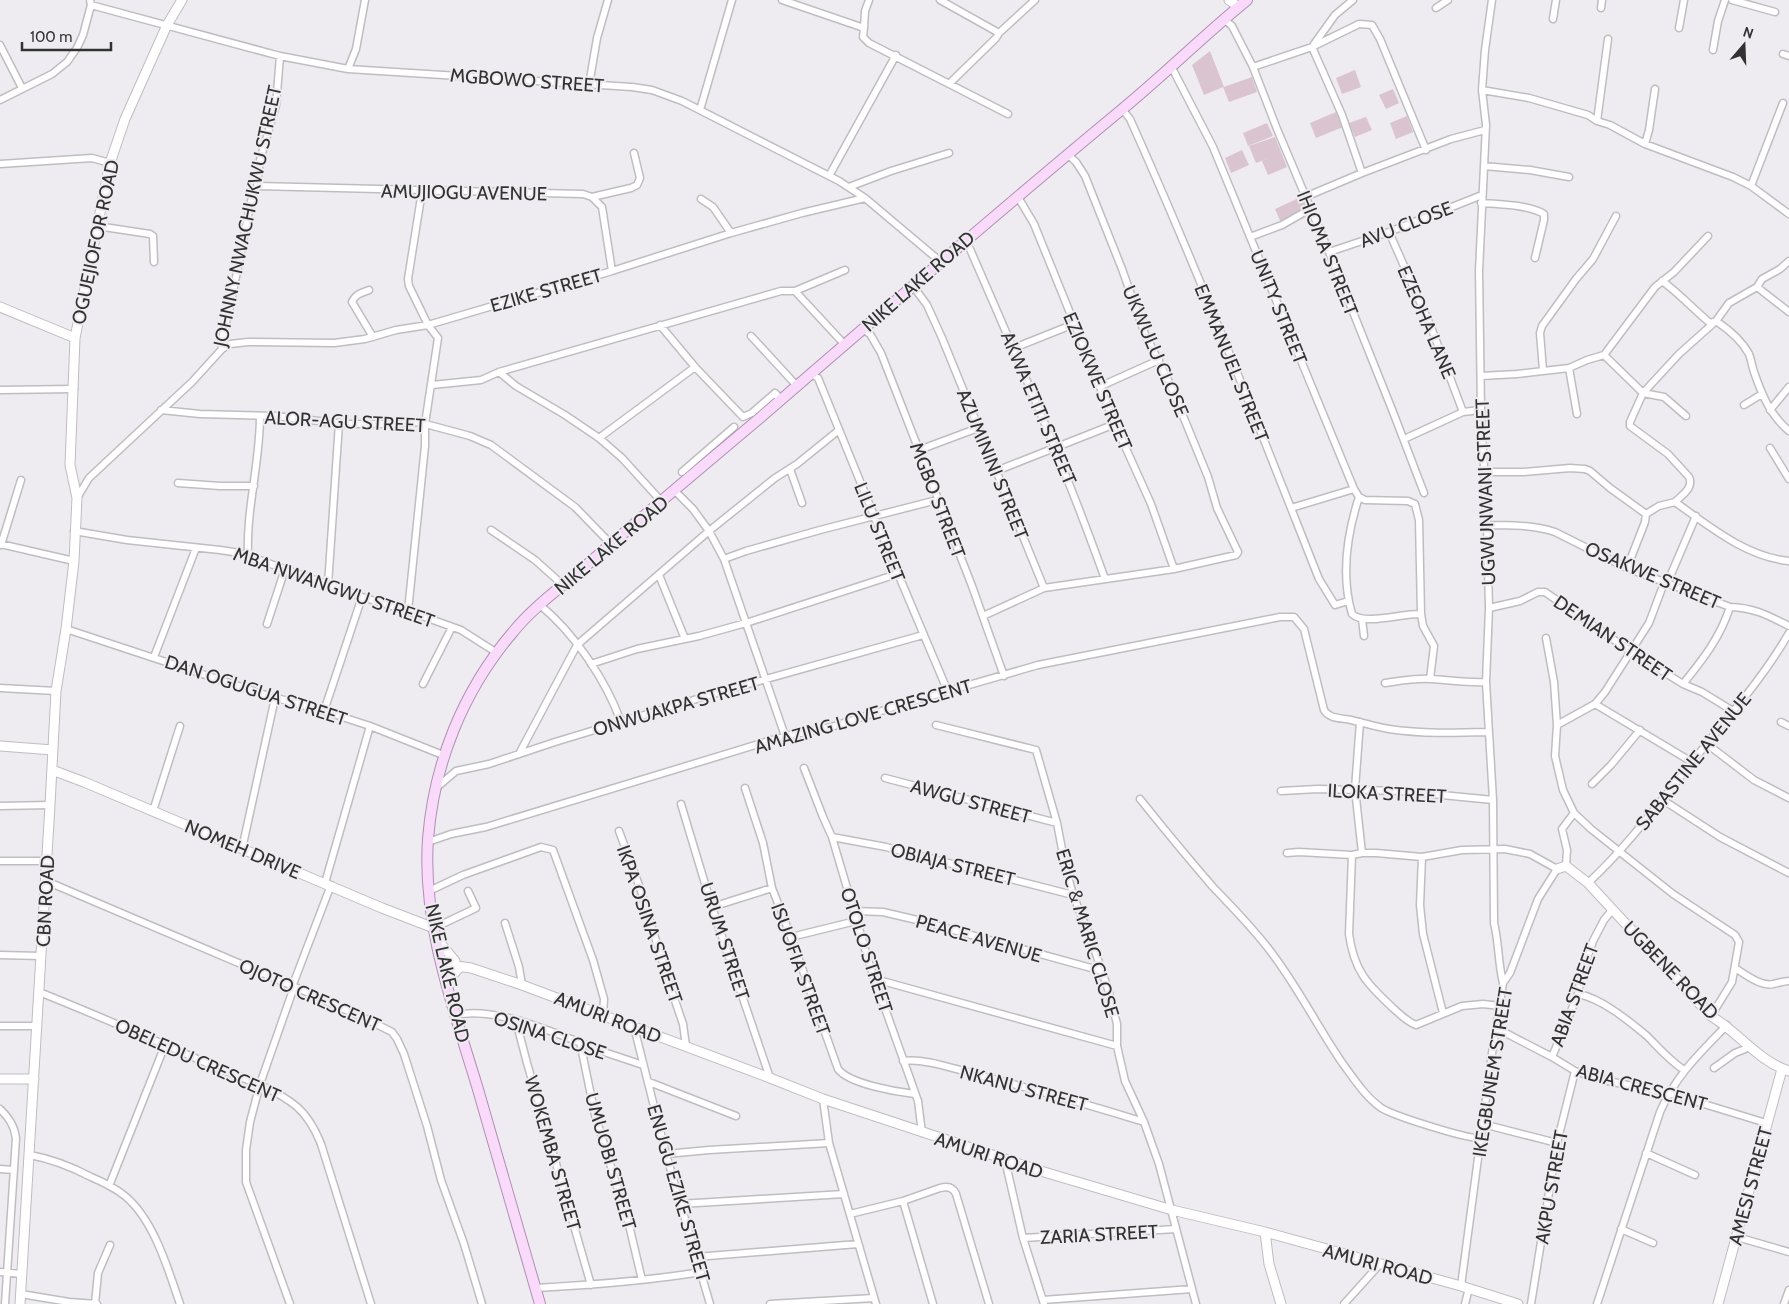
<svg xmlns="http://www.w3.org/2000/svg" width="1789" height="1304" font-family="Cabin,sans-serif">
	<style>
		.green { fill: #dac4d0 }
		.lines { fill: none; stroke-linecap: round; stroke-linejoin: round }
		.street-casing { stroke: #bfbdc1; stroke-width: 9 }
		.secondary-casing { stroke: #bfbdc1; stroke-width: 11 }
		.primary-casing { stroke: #b18fb3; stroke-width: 12 }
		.street { stroke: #fff; stroke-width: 6 }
		.secondary { stroke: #fff; stroke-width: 9 }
		.primary { stroke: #f9dafb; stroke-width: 10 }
		.labels { text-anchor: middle; stroke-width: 4; stroke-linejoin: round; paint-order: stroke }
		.street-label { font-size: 19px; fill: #323233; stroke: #eeecf0 }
	</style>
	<rect width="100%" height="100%" fill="#eeecf0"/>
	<!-- green -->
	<path class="green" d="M1210 51 1224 87 1252 77 1257 92 1229 102 1223 87 1204 95 1192 65Z
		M1355 70 1361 87 1342 94 1336 78Z
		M1393 89 1399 103 1386 109 1379 95Z
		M1336 112 1343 127 1316 138 1310 123Z
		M1407 116 1413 132 1396 139 1390 123Z
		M1366 117 1372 130 1355 137 1349 123Z
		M1267 123 1273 136 1248 146 1243 133Z
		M1275 137 1287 167 1268 175 1262 161 1269 158 1256 163 1249 146Z
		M1242 150 1249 165 1231 173 1225 158Z
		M1301 197 1307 212 1281 223 1275 209Z"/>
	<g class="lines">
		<defs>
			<path id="street" d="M782 0 864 28 863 37 869 43 1008 114
				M940 0 999 33
				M1353 0 1335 15 1312 47 1342 115 1362 173
				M1492 0 1485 50 1482 90 1486 125 1479 271 1481 410 1487 525 1489 608 1486 682 1493 800 1494 923C1499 943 1498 963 1503 983
				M1732 0 1775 12
				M91 5 280 56 348 69 632 87 652 90 682 101 839 181 865 198 941 262
				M1436 8 1448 0
				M1601 8 1602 0
				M1224 19 1232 26 1253 67 1277 129 1329 252 1393 412 1424 493
				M1553 19 1556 0
				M864 28 865 11 869 0
				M1679 28 1684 0
				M0 45 22 88
				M1713 50 1718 21 1725 0
				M1783 54 1789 56
				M1171 66 1213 147 1354 489 1359 497 1365 500 1408 501 1415 504 1419 520 1421 614 1423 626 1434 646 1430 679
				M1253 67 1312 47 1359 24 1372 25 1380 39 1426 150
				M348 69 356 49 365 0
				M950 83 996 38 999 33 1035 0
				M589 85 597 38 608 0
				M1482 90 1529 98 1588 115 1597 121 1610 125 1645 144 1733 177 1751 186 1789 214
				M0 100 52 74 67 62 77 48 83 35 91 5 90 0
				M1122 109 1130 119C1198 270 1258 425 1319 579L1335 605 1348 601
				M700 110 732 0
				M1597 121 1608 39
				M1645 144 1649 130 1655 89
				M0 164 92 158 110 163
				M1484 166 1530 170 1569 177
				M829 176 896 55
				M257 186 583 194 592 197 602 207 612 271
				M1751 186 1783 103
				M849 187 891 171 949 153
				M592 197 631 188 637 185 640 178 634 153
				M1018 197 1034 224 1115 424 1151 504 1174 569
				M1305 197 1362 173 1451 139 1485 130
				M701 199 713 207 731 233
				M1481 203C1499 204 1529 205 1544 214V220L1535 258
				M97 226 150 234 153 236 154 262
				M1389 232 1431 327 1463 412
				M1250 237 1282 225 1310 209
				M966 240C1015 352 1064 464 1105 579
				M1329 252 1389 232 1482 195
				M1789 261 1780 269 1762 279 1757 287 1729 303 1716 321 1679 354 1643 393 1630 422V426L1668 454 1689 477C1694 488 1682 495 1675 502 1709 526 1746 557 1789 561
				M1662 281C1679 293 1693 309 1710 323L1716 321C1728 329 1742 341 1749 354 1751 359 1752 366 1754 372 1762 395 1770 415 1789 431
				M913 286 927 305 942 338 1044 588 1174 569 1236 555 1238 552 1217 508 1208 477 1170 384 1145 334 1122 269 1085 176 1076 162 1067 154
				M1757 287 1789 312
				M369 290C362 293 355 294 352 302L373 337
				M795 291 845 270
				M660 325 695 367 743 417 752 413 775 393 781 399
				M863 329 870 334 881 353 972 586 1004 676
				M751 336 797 386
				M1014 348 1074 324
				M222 349 221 342 230 307 251 201 257 186 260 160 276 105 280 56
				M1604 355 1643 393 1664 397 1686 416
				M1569 368 1577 414
				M1543 370 1540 333 1542 326 1576 279 1593 259 1616 216
				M499 372 516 386 565 415 599 438 622 458 662 502
				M811 374 818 378 888 550 948 692
				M1481 376 1517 374 1569 368 1587 360 1604 355 1655 287 1674 272 1708 236
				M432 385 481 380 499 372 781 291H795L845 345
				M1101 386 1159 360
				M0 390 74 389
				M1744 405 1762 394
				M161 410 200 414 275 416 345 424H393L418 422 470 436 491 445 575 507 611 544
				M1770 410 1789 387
				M599 438 695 367
				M1404 439 1463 412 1481 410
				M1770 448 1789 479
				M919 450 978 428
				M790 469 802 503
				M996 471 1115 424
				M682 472 734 427
				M1485 472H1523L1570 468 1585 469 1590 471 1610 488 1646 514 1659 506 1675 502
				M178 483 220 486H254
				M675 491 693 509 709 531 724 559 785 736
				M1359 497C1347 534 1341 576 1352 614 1365 626 1403 613 1421 614
				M77 498 89 478 192 382 222 349 230 344 248 342 334 343 365 339 396 330 428 325 612 271 731 233 802 213 865 198
				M1291 508 1354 489
				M1487 525C1510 525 1533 525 1555 532L1627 568 1730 607C1755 608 1767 615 1789 626
				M491 530 535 560 563 585
				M74 531 127 540 220 550 240 553 362 597 408 611 461 630 497 653
				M0 544 74 561
				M1 545 21 480
				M248 556C246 509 260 463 260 416
				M724 559 746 551 820 530 937 500
				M1627 568 1645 522 1646 514
				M659 575 685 639
				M328 585 339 423
				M540 605C574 633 606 680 621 722
				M1489 608 1520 601 1538 592H1545L1630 651 1683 684 1702 692 1733 711
				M408 611 425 446V424L438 338 428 325 409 286 408 279 422 191
				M983 616 1044 588
				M1362 619 1364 636
				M267 624 285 569
				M66 629 266 695 324 711 370 726 443 755
				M1546 638 1554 682 1557 725 1555 756 1563 790 1574 813 1562 829 1567 850 1566 866
				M154 657 196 548
				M591 664 637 649 699 636 746 623 897 574
				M1385 683C1400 681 1415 678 1431 679 1450 680 1467 683 1486 682
				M423 684 452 627
				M1683 684C1703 659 1720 638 1730 607
				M0 688 56 691
				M1595 704 1692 762
				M324 711 362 597
				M1360 722 1355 789 1362 853
				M1781 722 1789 726
				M936 725 1036 750 1057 823 1065 865 1073 895 1092 942 1109 992 1117 1024V1046L1125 1081 1144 1122 1159 1164 1196 1304
				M1557 725 1595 704 1605 692 1649 623 1664 583 1669 579 1696 516
				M1707 744 1754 780 1789 798
				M519 754 577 645 709 531 775 478 797 464 839 430
				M804 768 823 817 832 837 871 969 918 1101 922 1133
				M885 778 1057 823
				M1592 784 1611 765 1640 730
				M436 788 456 771 489 764 555 742 720 692 923 635
				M745 788 763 843 772 888 791 937 838 1069C849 1084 897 1092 915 1094
				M1281 791 1318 789 1401 791 1493 800
				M1140 799C1164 829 1188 858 1213 887 1233 908 1254 929 1271 952 1298 987 1318 1028 1343 1064 1354 1079 1365 1096 1380 1107 1390 1115 1470 1140 1481 1138
				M1663 800 1720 837 1789 873
				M681 804 712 907 770 1078
				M0 806 50 805
				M153 811 180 726
				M1574 813 1591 829 1673 894 1735 935 1739 942 1732 982 1711 1016
				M619 831 640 888 668 980 683 1024 686 1046
				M832 837 886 847 1073 895
				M428 842 451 834 486 827 785 736 831 727 900 705 1038 665 1280 617H1294L1304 629 1324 710C1329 719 1342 718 1351 720 1364 723 1376 727 1389 729 1422 734 1455 733 1489 732
				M242 849 275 698
				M1287 853 1299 852 1352 855 1362 853H1376L1422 857 1462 850 1505 849 1530 854 1557 869 1538 899 1510 973 1503 983 1492 1053 1461 1286
				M1352 855 1349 934C1354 971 1367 984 1394 1009 1401 1015 1406 1021 1416 1025L1462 1006 1483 1004 1500 1006
				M1422 857 1420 905 1423 934 1443 1013
				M0 861H47
				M46 881 309 993 374 1023 392 1032 397 1039 404 1054 427 1126 441 1180 464 1244 482 1304
				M325 883 370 726
				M1588 883C1626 848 1660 802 1693 761 1726 719 1762 680 1789 633
				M429 891 463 875 541 847 553 850 593 960 604 999 603 1014
				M712 907 772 888
				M854 911 883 912 917 920 1102 971
				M505 923 519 967 522 985
				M434 928 476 908 468 891
				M791 937 856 921
				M0 955 41 956
				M1735 968C1745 974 1761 987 1773 984 1779 983 1783 981 1789 981
				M875 979 1117 1046
				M292 987 331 885
				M39 992C97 1015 154 1040 211 1065 240 1078 271 1086 296 1106 308 1116 315 1129 321 1144L371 1304
				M1578 994C1601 998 1629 1021 1647 1036 1659 1048 1669 1060 1684 1070
				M456 1015C498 1005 566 1038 607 1053 619 1057 631 1061 643 1065
				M516 1021 527 1063 591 1285
				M0 1026H37
				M634 1027 666 1154 710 1304
				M1496 1028 1552 1057 1575 1071 1598 1079 1668 1093 1766 1123
				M580 1042 595 1115 629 1225 642 1280
				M1552 1057 1578 994 1581 976 1593 941 1604 920 1613 909
				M903 1061C923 1058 951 1068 971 1073 1029 1088 1086 1104 1144 1122
				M1714 1068 1735 1053 1750 1047
				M649 1082 736 1116
				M823 1099 829 1143 876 1304
				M0 1109C9 1118 14 1125 16 1138L5 1304
				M1483 1124 1557 1143
				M1646 1153 1695 1175
				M666 1154 709 1150 829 1143
				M30 1155C52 1159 72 1167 91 1177 103 1182 115 1188 125 1196 154 1220 168 1269 180 1304
				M1005 1160 1023 1238 1044 1304
				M0 1169 14 1170
				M109 1186 165 1045
				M903 1201 933 1304
				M680 1204 844 1194
				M850 1214 903 1201 940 1188C947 1186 953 1187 956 1194L989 1304
				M1621 1229 1653 1243
				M1737 1237 1789 1252
				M1023 1238 1176 1229
				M696 1257 858 1244
				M0 1272 22 1274
				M536 1288C591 1285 646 1281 701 1272
				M21 1294 69 1302 97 1304
				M1043 1300 1192 1289
				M95 1304 98 1273 110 1245
				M290 1304 246 1182V1150L250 1122 260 1084 294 987
				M770 1304 874 1298
				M1344 1304 1380 1264
				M1465 1304 1469 1288
				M1531 1304 1557 1143 1575 1071
				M1597 1304 1660 1112C1676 1075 1699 1054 1727 1025
				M1784 1304 1789 1290"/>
			<path id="secondary" d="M1229 0 1239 7
				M0 307 75 338
				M0 746 53 750
				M52 770 84 782 382 908 434 928
				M1557 869 1566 866 1588 883 1711 1016C1738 1032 1758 1061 1789 1071
				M436 938 455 961
				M442 964 471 968 522 985 770 1078 823 1099 1044 1172 1172 1210 1265 1232 1461 1286 1518 1304
				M447 981 460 967
				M0 1079H34
				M1265 1232 1269 1264 1281 1304
				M20 1304 50 805 56 691 66 629 74 561 77 498 70 465 75 338 110 163 125 119 167 25 182 0
				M1718 1304 1782 1069"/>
			<path id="primary" d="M540 1304C519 1231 498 1158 477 1086 453 1007 422 923 428 839 434 763 463 691 513 632 534 606 563 586 588 564 645 514 703 466 761 417 880 314 999 211 1120 111 1164 75 1204 35 1247 0"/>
		</defs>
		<!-- street casing -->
		<use href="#street" class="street-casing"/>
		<!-- secondary casing -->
		<use href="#secondary" class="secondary-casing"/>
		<!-- primary casing -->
		<use href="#primary" class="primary-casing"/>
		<!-- street -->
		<use href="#street" class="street"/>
		<!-- secondary -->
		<use href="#secondary" class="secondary"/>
		<!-- primary -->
		<use href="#primary" class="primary"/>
	</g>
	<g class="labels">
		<!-- street labels -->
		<g class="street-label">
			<text transform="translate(527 80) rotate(4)" y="7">MGBOWO STREET</text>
			<text transform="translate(464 192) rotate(1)" y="7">AMUJIOGU AVENUE</text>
			<text transform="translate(247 216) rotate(-78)" y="7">JOHNNY NWACHUKWU STREET</text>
			<text transform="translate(1406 224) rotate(-21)" y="7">AVU CLOSE</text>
			<text transform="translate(95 242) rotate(-78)" y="7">OGUEJIOFOR ROAD</text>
			<text transform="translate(1328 253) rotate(68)" y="7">IHIOMA STREET</text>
			<text transform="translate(918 281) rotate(-41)" y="7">NIKE LAKE ROAD</text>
			<text transform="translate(546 290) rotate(-16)" y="7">EZIKE STREET</text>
			<text transform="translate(1279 307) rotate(68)" y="7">UNITY STREET</text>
			<text transform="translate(1427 322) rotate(67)" y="7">EZEOHA LANE</text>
			<text transform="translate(1156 351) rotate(67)" y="7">UKWULU CLOSE</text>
			<text transform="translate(1232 363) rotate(68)" y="7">EMMANUEL STREET</text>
			<text transform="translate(1098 381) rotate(67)" y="7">EZIOKWE STREET</text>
			<text transform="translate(1039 408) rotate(67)" y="7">AKWA ETITI STREET</text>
			<text transform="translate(345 421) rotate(3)" y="7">ALOR-AGU STREET</text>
			<text transform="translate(993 464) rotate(68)" y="7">AZUMININI STREET</text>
			<text transform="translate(1485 492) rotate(-92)" y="7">UGWUNWANI STREET</text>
			<text transform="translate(938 500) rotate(69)" y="7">MGBO STREET</text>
			<text transform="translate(880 532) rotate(68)" y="7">LILU STREET</text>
			<text transform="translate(611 545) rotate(-40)" y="7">NIKE LAKE ROAD</text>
			<text transform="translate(1653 575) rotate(23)" y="7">OSAKWE STREET</text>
			<text transform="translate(334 587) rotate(19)" y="7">MBA NWANGWU STREET</text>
			<text transform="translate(1613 638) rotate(34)" y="7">DEMIAN STREET</text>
			<text transform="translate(256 690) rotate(18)" y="7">DAN OGUGUA STREET</text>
			<text transform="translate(676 706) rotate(-16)" y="7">ONWUAKPA STREET</text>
			<text transform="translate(863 716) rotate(-16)" y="7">AMAZING LOVE CRESCENT</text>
			<text transform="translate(1693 761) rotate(-51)" y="7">SABASTINE AVENUE</text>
			<text transform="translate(1387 793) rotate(3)" y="7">ILOKA STREET</text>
			<text transform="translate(971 801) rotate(15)" y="7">AWGU STREET</text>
			<text transform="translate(243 849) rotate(23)" y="7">NOMEH DRIVE</text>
			<text transform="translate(953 864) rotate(14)" y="7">OBIAJA STREET</text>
			<text transform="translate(45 901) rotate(-87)" y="7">CBN ROAD</text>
			<text transform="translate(650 924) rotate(71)" y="7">IKPA OSINA STREET</text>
			<text transform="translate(1088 933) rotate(73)" y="7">ERIC &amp; MARIC CLOSE</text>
			<text transform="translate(979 938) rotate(16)" y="7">PEACE AVENUE</text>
			<text transform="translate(725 941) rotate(72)" y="7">URUM STREET</text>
			<text transform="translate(867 950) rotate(72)" y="7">OTOLO STREET</text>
			<text transform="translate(801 969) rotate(70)" y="7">ISUOFIA STREET</text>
			<text transform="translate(1671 970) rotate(46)" y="7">UGBENE ROAD</text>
			<text transform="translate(448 973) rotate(77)" y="7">NIKE LAKE ROAD</text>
			<text transform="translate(310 995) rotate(24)" y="7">OJOTO CRESCENT</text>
			<text transform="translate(1574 995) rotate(-70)" y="7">ABIA STREET</text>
			<text transform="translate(608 1017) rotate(21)" y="7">AMURI ROAD</text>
			<text transform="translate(550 1035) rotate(18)" y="7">OSINA CLOSE</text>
			<text transform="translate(198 1060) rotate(24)" y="7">OBELEDU CRESCENT</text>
			<text transform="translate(1492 1072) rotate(-81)" y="7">IKEGBUNEM STREET</text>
			<text transform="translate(1642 1087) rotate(15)" y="7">ABIA CRESCENT</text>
			<text transform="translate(1024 1088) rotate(15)" y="7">NKANU STREET</text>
			<text transform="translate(553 1153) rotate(74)" y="7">WOKEMBA STREET</text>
			<text transform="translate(989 1155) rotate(18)" y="7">AMURI ROAD</text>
			<text transform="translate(611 1161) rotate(74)" y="7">UMUOBI STREET</text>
			<text transform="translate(1750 1186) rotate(-75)" y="7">AMESI STREET</text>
			<text transform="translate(1551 1187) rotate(-80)" y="7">AKPU STREET</text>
			<text transform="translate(679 1193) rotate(74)" y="7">ENUGU EZIKE STREET</text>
			<text transform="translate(1099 1234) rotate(-3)" y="7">ZARIA STREET</text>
			<text transform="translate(1378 1264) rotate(15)" y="7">AMURI ROAD</text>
		</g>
	</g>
	<!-- north arrow -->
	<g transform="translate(1744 45) rotate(19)" stroke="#eeecf0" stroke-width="4" paint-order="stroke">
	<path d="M0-4L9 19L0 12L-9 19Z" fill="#323233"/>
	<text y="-8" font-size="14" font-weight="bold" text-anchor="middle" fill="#323233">N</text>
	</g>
	<!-- scale -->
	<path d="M22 42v8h89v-8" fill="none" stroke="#323233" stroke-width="2.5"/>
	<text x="30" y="42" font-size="15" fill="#323233" stroke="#eeecf0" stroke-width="4" paint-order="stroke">100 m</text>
</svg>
